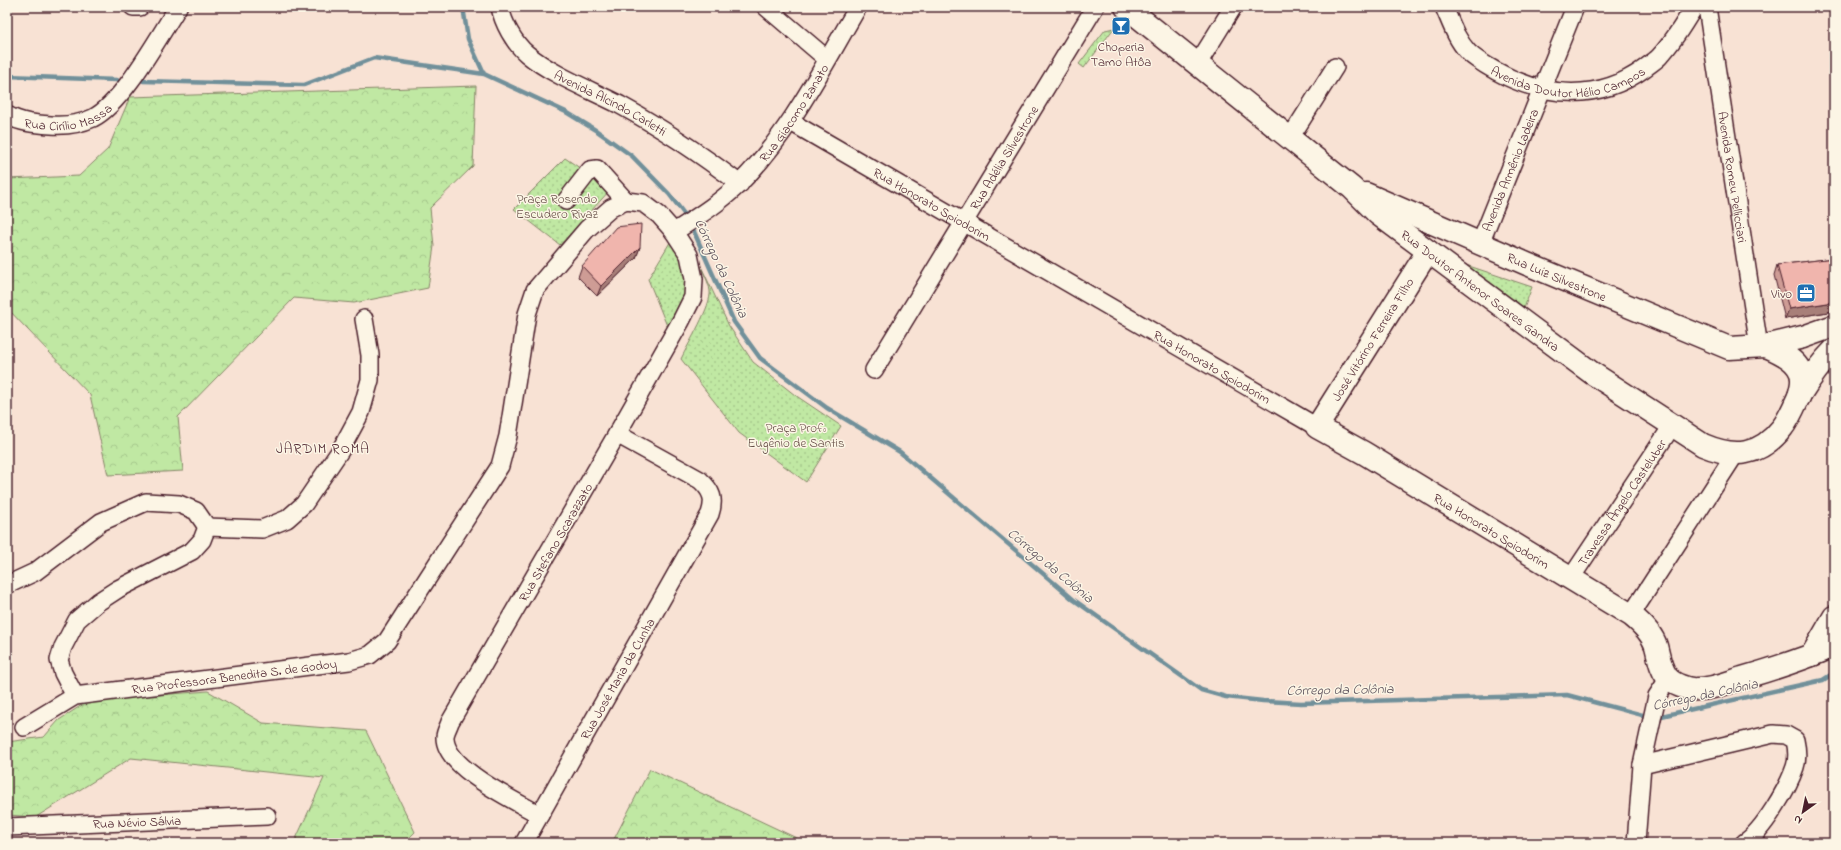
<svg xmlns="http://www.w3.org/2000/svg" width="1841" height="850" font-family="'Indie Flower',sans-serif">
	<style>
		.grass { fill: url(#grass-dots); stroke: #858467 }
		.forest { fill: url(#forest-crowns); stroke: #858467 }
		.lines { fill: none; stroke-linecap: round; stroke-linejoin: round }
		.stream { stroke: #71909a; stroke-width: 4.5 }
		.minor-casing { stroke: #4a1f2b; stroke-width: 20 }
		.tertiary-casing { stroke: #4a1f2b; stroke-width: 25 }
		.secondary-casing { stroke: #4a1f2b; stroke-width: 25 }
		.minor { stroke: #fcf5e5; stroke-width: 17 }
		.tertiary { stroke: #fcf5e5; stroke-width: 22 }
		.secondary { stroke: #fcf5e5; stroke-width: 22 }
		.wall { fill: #ce9c95; stroke: #4a1f2b }
		.shaded-wall { fill: #a87f79; stroke: #4a1f2b }
		.building { fill: #f0b5ad; stroke: #4a1f2b }
		.labels { text-anchor: middle; stroke-width: 3; stroke-linejoin: round; paint-order: stroke }
		.poi-label { font-size: 13px; fill: #4a1f2b; stroke: #fcf5e5 }
		.street-label { font-size: 13px; fill: #4a1f2b; stroke: #fcf5e5 }
		.park-label { font-size: 13px; fill: #685149; stroke: #fcf5e5 }
		.water-label { font-size: 14px; font-style: italic; fill: #5a4e59; stroke: #fcf5e5 }
		.neighbourhood-label { font-size: 14px; letter-spacing: 1px; fill: #4a1f2b; stroke: #fcf5e5 }
	</style>
	<defs>
		<pattern id="grass-dots" width="8" height="8" patternUnits="userSpaceOnUse"><rect width="8" height="8" fill="#c0e8a3"/><path d="M2 2h.1M6 6h.1" fill="none" stroke="#a6c78c" stroke-width="1.8" stroke-linecap="round"/></pattern>
		<pattern id="forest-crowns" width="20" height="18" patternUnits="userSpaceOnUse"><rect width="20" height="18" fill="#c0e8a3"/><path d="M2 6a3 3 0 1 1 6 0M12 15a3 3 0 1 1 6 0" fill="none" stroke="#a6c78c"/></pattern>
	</defs>
	<rect width="100%" height="100%" fill="#f8e2d4"/>
	<filter id="ink" filterUnits="userSpaceOnUse"><feTurbulence type="fractalNoise" baseFrequency=".025" numOctaves="2"/><feDisplacementMap in="SourceGraphic" scale="8" xChannelSelector="R" yChannelSelector="G"/><feConvolveMatrix kernelMatrix="1 2 1 2 8 2 1 2 1" color-interpolation-filters="sRGB"/></filter>
	<g filter="url(#ink)">
		<!-- grass -->
		<path class="grass" d="M1114 28 1084 68 1079 64 1105 30Z
			M565 158 611 189 560 245 514 209Z
			M672 239 681 251 687 272V294L667 326 648 279Z
			M699 262 729 326 753 362 795 395 841 426 806 482 739 433 681 359C688 344 712 305 710 291 709 282 702 271 699 262Z
			M1457 262 1532 287 1523 311Z"/>
		<!-- forest -->
		<path class="forest" d="M476 86 473 166 430 208 434 246 428 288 354 303 294 298 178 417 183 471 108 475 90 395 7 308V179L79 176 108 149 130 97Z
			M208 691 263 723 366 731 415 832 404 843H294L324 778 131 758 36 817 7 815V742L44 737 59 720 88 701Z
			M650 769 807 843H612Z"/>
		<g class="lines">
			<!-- stream -->
			<path class="stream" d="M463 7 468 39 484 74 566 112 597 131 632 156 669 194 688 219
				M7 76 117 80
				M143 81 304 85 374 58 484 74
				M691 225 734 322 760 358 827 408 900 452 1074 600 1201 690 1226 697 1263 701 1301 703 1567 695 1650 717
				M1657 717 1823 680 1834 673"/>
			<defs>
				<g id="minor">
					<path d="M133 7H140"/>
					<path id="s1" d="M500 7C503 23 514 43 527 54 552 75 591 90 620 105 662 128 702 155 740 184"/>
					<path d="M766 7 827 59"/>
					<path id="s2" d="M1444 7C1451 23 1456 39 1468 52 1476 60 1487 66 1496 71 1545 98 1599 102 1645 68 1650 64 1655 61 1659 57 1673 42 1684 24 1694 7"/>
					<path id="s3" d="M1707 7 1759 347"/>
					<path d="M1197 65 1233 7"/>
					<path id="s4" d="M7 115C21 123 36 124 51 125 66 126 80 124 93 118 123 103 159 36 178 7"/>
					<path id="s5" d="M791 122 1317 427"/>
					<path d="M1290 138 1335 67"/>
					<path d="M566 201 590 170 597 169 626 201"/>
					<path id="s6" d="M674 232C697 217 721 202 740 183 790 133 822 68 858 7"/>
					<path id="s7" d="M1480 244 1575 7"/>
					<path id="s8" d="M874 370 1095 7"/>
					<path d="M207 527 262 529 287 519 304 504 340 451 361 412 370 380V355L364 319"/>
					<path id="s9" d="M1571 578 1672 426"/>
					<path d="M7 585 35 572 101 522 146 502 179 504 196 511 207 527"/>
					<path d="M1631 615 1736 453"/>
					<path d="M75 696 63 673 59 660 63 647 77 620 98 602 118 589 192 551 202 540 207 527"/>
					<path id="s10" d="M24 727 75 696 349 661 370 655 387 641 500 466 508 436 527 314 535 290 587 229 611 208 626 201 643 203 659 215 674 232 689 255 694 279 693 297 681 321 617 434 450 722C449 726 445 732 445 737 444 768 516 801 540 815"/>
					<path d="M1642 765 1773 734 1786 735 1795 740C1797 749 1798 758 1795 767 1788 788 1763 831 1744 843"/>
					<path id="s11" d="M7 827 267 816"/>
					<path id="s12" d="M524 843 710 514C715 499 712 491 700 480L617 434"/>
					<path d="M1636 843 1642 765 1657 696 1668 679"/>
				</g>
				<g id="tertiary">
					<path id="s13" d="M1428 251 1317 427 1364 453 1631 615C1641 623 1652 633 1656 646 1659 657 1660 668 1667 677 1672 684 1688 690 1697 689 1713 689 1727 683 1742 678 1773 669 1804 659 1834 646"/>
					<path d="M1812 655 1834 617"/>
				</g>
				<g id="secondary">
					<path id="s14" d="M1126 7 1352 188 1378 214 1592 373 1703 445C1734 458 1759 457 1782 428 1789 419 1794 407 1799 396 1809 380 1821 363 1834 350"/>
					<path id="s15" d="M1366 194 1527 264 1729 348 1766 346 1803 337 1834 326"/>
					<path d="M1766 346C1780 352 1803 362 1802 381 1802 386 1800 392 1799 397"/>
				</g>
			</defs>
			<!-- minor casing -->
			<use href="#minor" class="minor-casing"/>
			<!-- tertiary casing -->
			<use href="#tertiary" class="tertiary-casing"/>
			<!-- secondary casing -->
			<use href="#secondary" class="secondary-casing"/>
			<!-- minor -->
			<use href="#minor" class="minor"/>
			<!-- tertiary -->
			<use href="#tertiary" class="tertiary"/>
			<!-- secondary -->
			<use href="#secondary" class="secondary"/>
		</g>
		<!-- wall -->
		<path class="wall" d="M640 247 636 258 597 296 578 277 582 266Z
			M1834 258V311L1785 319 1774 275 1777 265Z"/>
		<!-- shaded-wall -->
		<path class="shaded-wall" d="M640 247 636 258 597 296 601 286Z
			M1834 302V311L1785 319 1789 309Z"/>
		<!-- building -->
		<path class="building" d="M641 224 640 247 601 286 582 266 616 227Z
			M1834 258V302L1789 309 1777 265Z"/>
	</g>
	<!-- icons -->
	<defs>
		<symbol id="bar-square" viewBox="-11 -11 22 22"><rect x="-9" y="-9" width="18" height="18" rx="4" fill="#1f6fb2" stroke="#fcf5e5"/><path d="M-6-5H6L.8 .8V4.5H3.5V6h-7V4.5H-.8V.8Z" fill="#fff"/></symbol>
		<symbol id="office-square" viewBox="-11 -11 22 22"><rect x="-9" y="-9" width="18" height="18" rx="4" fill="#1f6fb2" stroke="#fcf5e5"/><path d="M-6-3h4V-5.5h4V-3h4V5H-6ZM-1-4.5V-3h2v-1.5ZM-6 0V1H6V0Z" fill="#fff"/></symbol>
	</defs>
	<g fill-rule="evenodd">
		<use href="#bar-square" x="1110" y="15" width="22" height="22"/>
		<use href="#office-square" x="1795" y="282" width="22" height="22"/>
	</g>
	<g class="labels">
		<!-- poi labels -->
		<g class="poi-label">
			<text x="1121" y="51">Choperia<tspan x="1121" dy="15">Tamo Atôa</tspan></text>
			<text x="1792" y="298" text-anchor="end">Vivo</text>
		</g>
		<!-- street labels -->
		<g class="street-label">
			<text dy="5" stroke="none"><textPath href="#s2" startOffset="161">Avenida Doutor Hélio Campos</textPath></text>
			<text dy="5" stroke="none"><textPath href="#s1" startOffset="152">Avenida Alcindo Carletti</textPath></text>
			<text dy="5" stroke="none"><textPath href="#s4" startOffset="64">Rua Cirílio Massa</textPath></text>
			<text dy="5" stroke="none"><textPath href="#s6" startOffset="171">Rua Giacomo Zanato</textPath></text>
			<text dy="5" stroke="none"><textPath href="#s8" startOffset="249">Rua Adélia Silvestrone</textPath></text>
			<text dy="5" stroke="none"><textPath href="#s7" startOffset="80">Avenida Armênio Ladeira</textPath></text>
			<text dy="5" stroke="none"><textPath href="#s3" startOffset="172">Avenida Romeu Pellicciari</textPath></text>
			<text dy="5" stroke="none"><textPath href="#s5" startOffset="163">Rua Honorato Spiodorim</textPath></text>
			<text dy="5" stroke="none"><textPath href="#s15" startOffset="208">Rua Luiz Silvestrone</textPath></text>
			<text dy="5" stroke="none"><textPath href="#s14" startOffset="454">Rua Doutor Antenor Soares Gandra</textPath></text>
			<text transform="translate(1372 339) rotate(-58)" y="5">José Vitórino Ferreira Filho</text>
			<text dy="5" stroke="none"><textPath href="#s5" startOffset="487">Rua Honorato Spiodorim</textPath></text>
			<text dy="5" stroke="none"><textPath href="#s9" startOffset="91">Travessa Ângelo Casteluber</textPath></text>
			<text dy="5" stroke="none"><textPath href="#s13" startOffset="411">Rua Honorato Spiodorim</textPath></text>
			<text transform="translate(555 542) rotate(-60)" y="5">Rua Stefano Scarazzato</text>
			<text dy="5" stroke="none"><textPath href="#s10" startOffset="220">Rua Professora Benedita S. de Godoy</textPath></text>
			<text dy="5" stroke="none"><textPath href="#s12" startOffset="189">Rua José Maria da Cunha</textPath></text>
			<text dy="5" stroke="none"><textPath href="#s11" startOffset="130">Rua Névio Sálvia</textPath></text>
		</g>
		<!-- park labels -->
		<g class="park-label">
			<text x="557" y="203">Praça Rosendo<tspan x="557" dy="15">Escudero Rivaz</tspan></text>
			<text x="796" y="432">Praça Profº<tspan x="796" dy="15">Eugênio de Santis</tspan></text>
		</g>
		<!-- water labels -->
		<g class="water-label">
			<text transform="translate(722 268) rotate(65)" y="5">Córrego da Colônia</text>
			<text transform="translate(1051 565) rotate(40)" y="5">Córrego da Colônia</text>
			<text transform="translate(1340 689) rotate(-1)" y="5">Córrego da Colônia</text>
			<text transform="translate(1705 694) rotate(-12)" y="5">Córrego da Colônia</text>
		</g>
		<!-- neighbourhood labels -->
		<g class="neighbourhood-label">
			<text x="323" y="453">JARDIM ROMA</text>
		</g>
	</g>
	<!-- margin -->
	<rect width="1841" height="850" fill="none" stroke="#fcf5e5" stroke-width="24"/>
	<rect x="12" y="12" width="1817" height="826" fill="none" stroke="#4a1f2b" stroke-width="1.5" filter="url(#ink)"/>
	<!-- north arrow -->
	<g transform="translate(1803 812) rotate(213)" stroke="#fcf5e5" stroke-width="3" paint-order="stroke">
	<path d="M0-3L7 15L0 10L-7 15Z" fill="#4a1f2b"/>
	<text y="-6" font-size="11" font-weight="bold" text-anchor="middle" fill="#4a1f2b">N</text>
	</g>
</svg>
